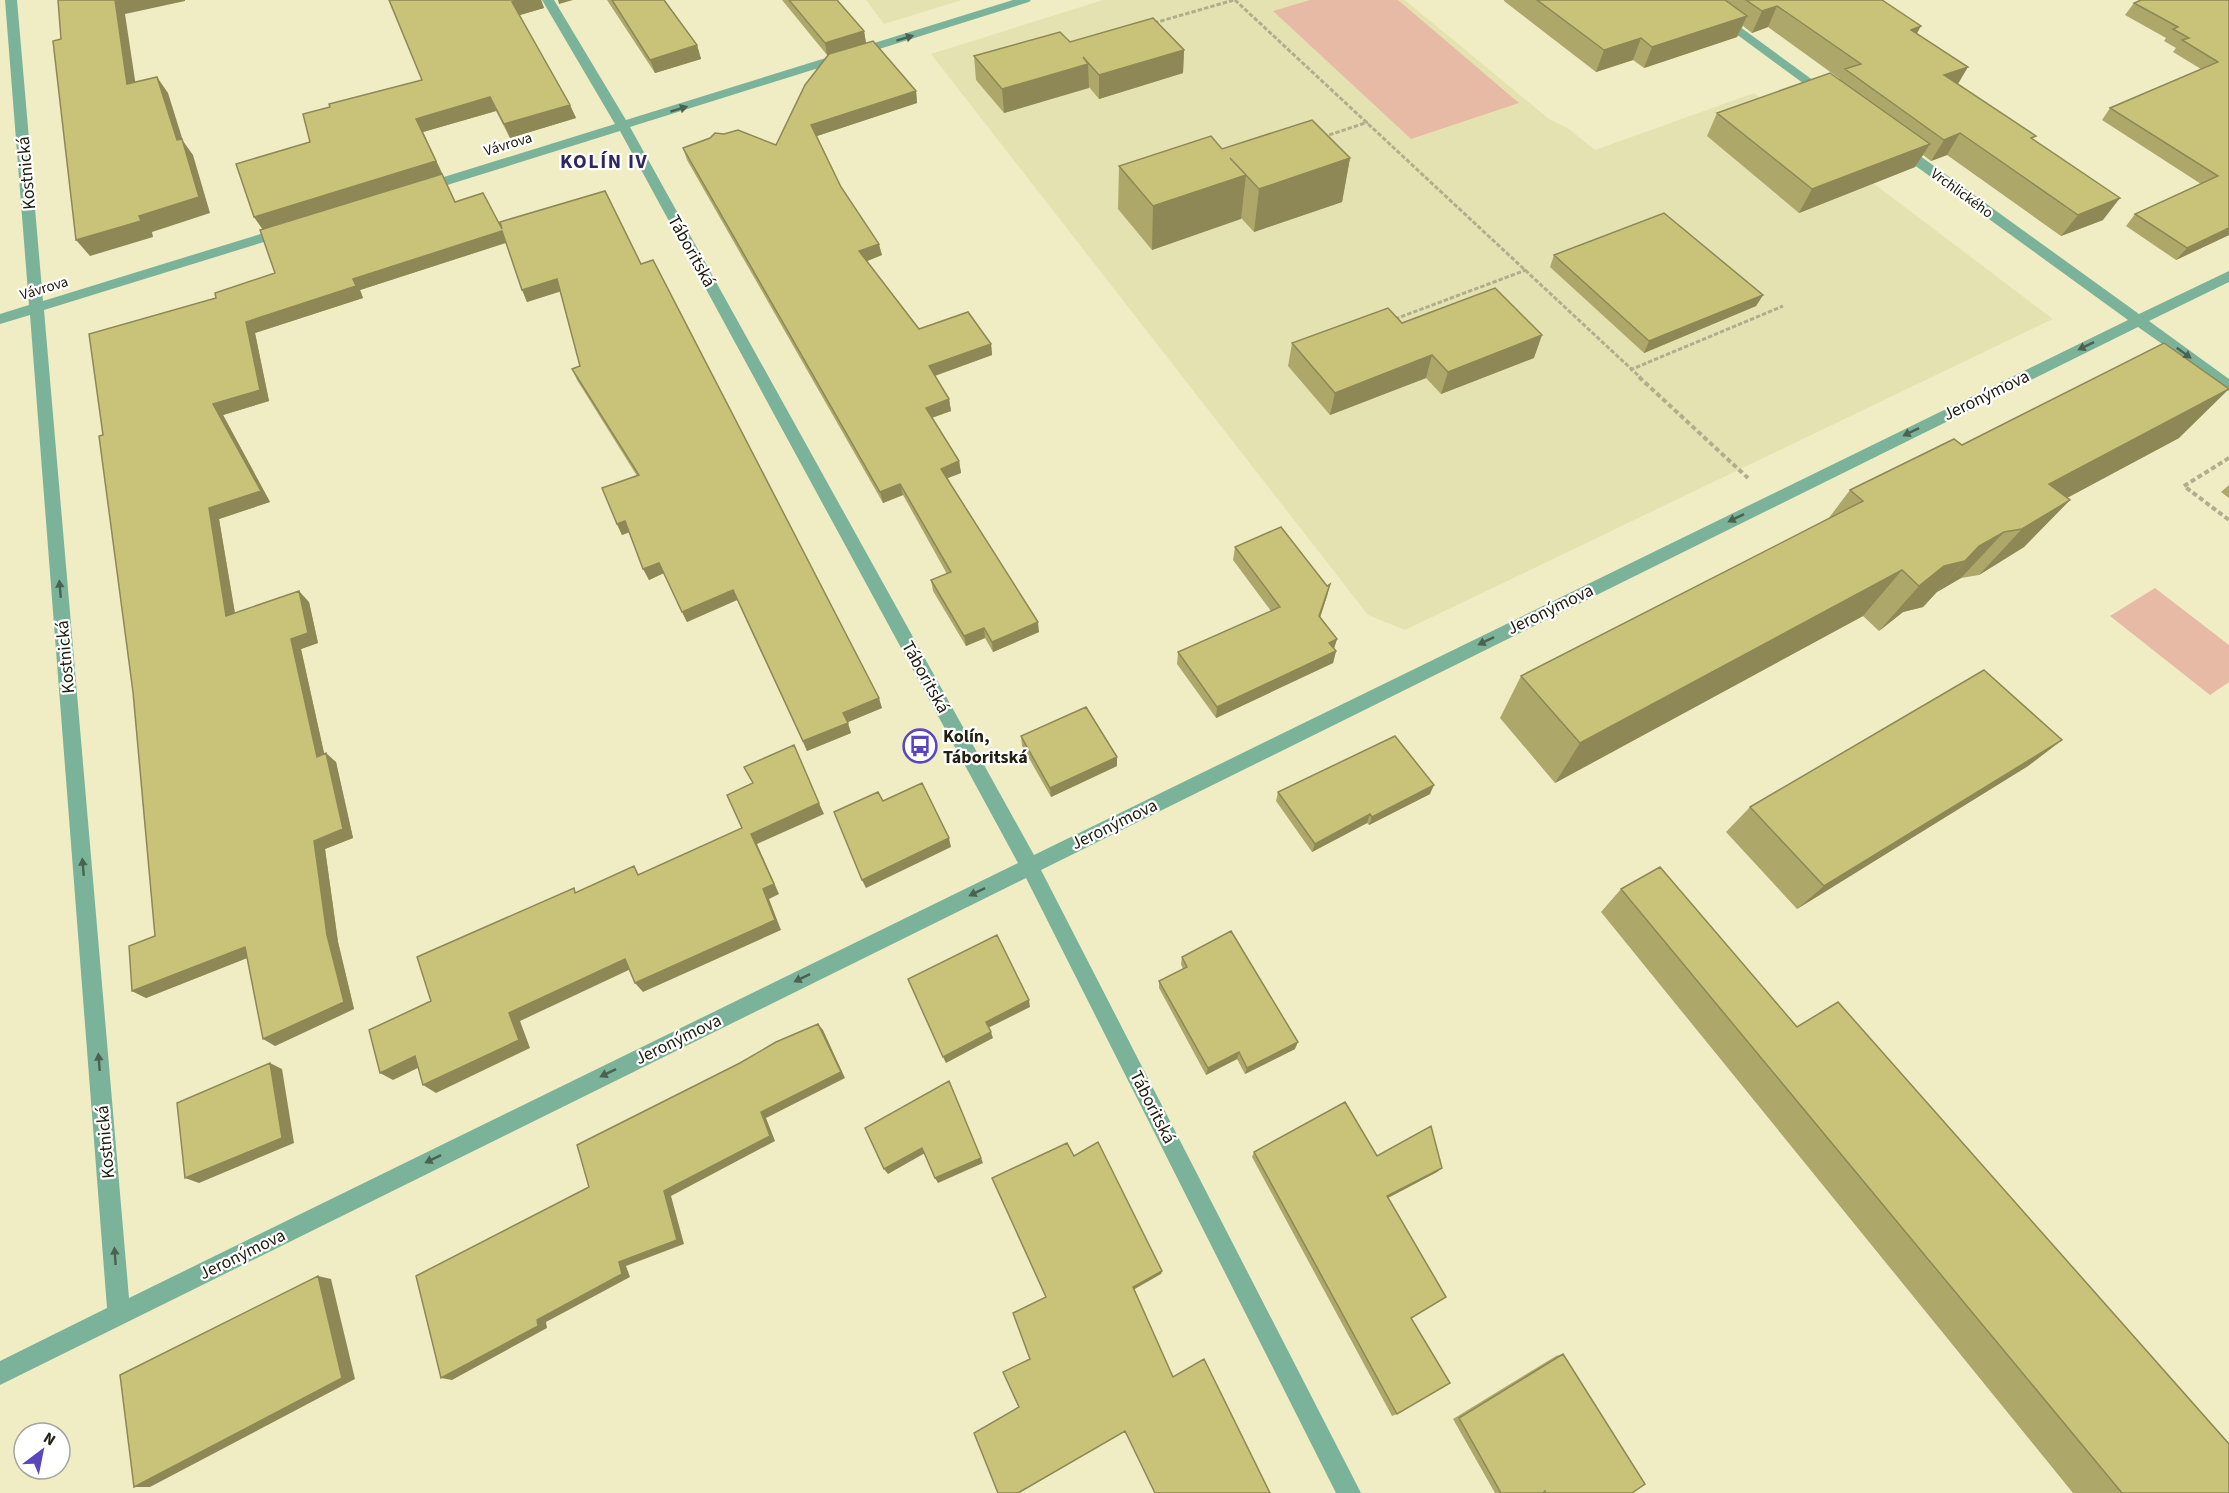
<svg xmlns="http://www.w3.org/2000/svg" width="2229" height="1493" font-family="'Source Sans 3',sans-serif">
	<style>
		.built { fill: #e5e2b2 }
		.green { fill: #e7baa6 }
		.lines { fill: none; stroke-linecap: round; stroke-linejoin: round }
		.path-far1 { stroke: #b0ae8d; stroke-width: 3; stroke-dasharray: 4.5 2; stroke-linecap: butt }
		.path { stroke: #b0ae8d; stroke-width: 4; stroke-dasharray: 5 3; stroke-linecap: butt }
		.minor { fill: #7bb39a; fill-rule: evenodd }
		.wall { fill: #ada869 }
		.shaded-wall { fill: #8d8855 }
		.building { fill: #c9c37a; stroke: #8d8855; stroke-width: 1.5 }
		.oneway { fill: #4a624f }
		.labels { text-anchor: middle; stroke-width: 4.5; stroke-linejoin: round; paint-order: stroke }
		.far-street-label { font-size: 15px; fill: #212011; stroke: #fff }
		.street-label { font-size: 18px; fill: #212011; stroke: #fff }
		.poi-label { font-size: 18px; font-weight: bold; fill: #212011; stroke: #fff; text-anchor: start }
		.far-district-label { font-size: 20px; font-weight: bold; letter-spacing: 1.5px; fill: #2e2762; stroke: #fff }
	</style>
	<rect width="100%" height="100%" fill="#f0edc4"/>
	<!-- built -->
	<path class="built" d="M866 0H962L884 24Z
		M1103 0H1405L1549 119 1569 129 1595 150 1754 93 2053 319 1405 630 1368 615 931 54Z"/>
	<!-- green -->
	<path class="green" d="M1310 0H1398L1519 103 1411 139 1273 11Z
		M2155 588 2229 645V682L2210 695 2110 616Z"/>
	<g class="lines">
		<!-- path-far1 -->
		<path class="path-far1" d="M1235 0 1641 378
			M1154 23 1234 0
			M1323 137 1368 122
			M1395 319 1526 270
			M1630 370 1783 306"/>
		<!-- path -->
		<path class="path" d="M1639 377 1748 478
			M2229 458 2184 486 2229 520"/>
		<!-- minor -->
		<path class="minor" d="M5 0H17L43 301 280 228H290L292 231 290 234 44 310 129 1298 1018 863 620 131 428 191 423 192 416 188 418 185 615 124 542 0H554L626 120 1013 0H1031L1029 2 630 127 1034 855 2128 320 1895 151 1894 148 1895 145H1905L2139 314 2229 271V282L2149 321 2229 379V391L2138 327 1041 870 1361 1493H1336L1026 878 0 1385V1361L107 1308 30 315 0 324V314L29 305Z
			M1690 0H1703L1832 94 1830 97H1822Z"/>
	</g>
	<!-- wall -->
	<path class="wall" d="M389 0H541L544 8 519 15 570 105 576 118 510 138 496 111 423 132 442 174 455 202 502 229 641 264 882 708 847 722 851 733 807 751 737 600 687 622 664 573 649 580 629 532 622 535 617 524 637 476 577 380 572 369 580 366 560 291 527 302 506 243 360 290 363 298 255 333 269 401 223 415 270 502 219 519 235 613 309 602 318 643 301 649 324 754 336 762 353 838 325 849 338 942 354 1009 275 1046 247 958 146 998 132 991 155 936 133 692 103 435 216 298 275 273 263 229 254 217 310 142 330 107 422 80Z
		M607 0H664L697 45 701 59 655 73Z
		M782 0H837L864 31 866 43 916 91 917 103 817 136 841 187 882 255 867 261 919 329 991 344 992 355 935 376 949 399 951 411 932 418 959 461 961 473 947 478 1039 632 993 652 985 638 966 646 933 591 931 580 947 574 903 495 883 503 687 160 683 148 776 145 829 55H827Z
		M1504 0H1882L1917 34 1957 84 2034 140 2103 220 2061 236 1947 155 1931 161 1923 155 1915 167 1799 213 1707 136 1717 113 1840 79 1768 27 1752 33 1743 26 1737 37 1644 68 1633 60 1596 72 1504 1Z
		M2229 0V235L2176 260 2126 226 2135 214 2201 184 2102 120 2110 108 2201 69 2173 52 2176 48 2164 41 2166 38 2125 15 2134 3Z
		M1070 42 1184 50 1183 73 1099 99 1089 87 1004 113 976 80 974 56Z
		M1222 149 1350 158 1342 202 1254 232 1241 218 1152 250 1118 209 1119 166Z
		M1554 255 1763 295 1756 306 1644 353 1550 267Z
		M1402 323 1534 358 1441 394 1426 378 1330 415 1288 366 1292 343Z
		M2179 438 2067 498 2070 500 2024 547 1979 575 1961 578 1937 592 1923 607 1903 612 1879 631 1863 616 1555 783 1500 718 1521 676 1828 519 1850 490 1962 445Z
		M2229 485V498L2221 492Z
		M1235 547 1327 586 1330 584 1327 596 1320 618 1337 639 1334 649 1336 651 1333 663 1216 718 1177 664 1178 652 1271 611 1233 560Z
		M1021 736 1117 766 1051 797 1022 746Z
		M2062 740 2028 766 1797 909 1726 832 1750 807Z
		M1278 792 1430 794 1369 825 1367 823 1312 852 1276 801Z
		M1621 889 1797 1027 2229 1493H2073L1601 912Z
		M1182 957 1295 1049 1245 1074 1237 1059 1206 1075 1159 988V981L1183 969 1181 964Z
		M1254 1152 1437 1172 1388 1198 1411 1318 1397 1414 1392 1416 1252 1157Z
		M1563 1354 1632 1493H1495L1453 1419 1556 1356Z"/>
	<!-- shaded-wall -->
	<path class="shaded-wall" d="M115 0H185V1L125 14 138 100 127 84Z
		M520 0H541L544 8 517 16 512 2Z
		M558 0H573L559 4Z
		M1777 6 1768 27 1752 33 1762 11Z
		M1747 16 1737 37 1644 68 1652 47Z
		M1921 26 1909 48 1911 30Z
		M864 31 866 43 827 55 825 43Z
		M1641 38 1633 60 1596 72 1604 50Z
		M697 45 701 59 655 73 650 60Z
		M1184 50 1183 73 1099 99V75Z
		M1088 64 1089 88 1004 113 1002 89Z
		M1968 67 1955 89 1944 75Z
		M157 77 168 93 183 141 193 155 210 213 152 232 153 237 90 256 76 240 139 216 177 140Z
		M916 91 917 103 814 137 811 125Z
		M490 97 496 111 423 132 461 214 263 230 254 217 416 119Z
		M570 105 576 118 510 138 504 124Z
		M1960 133 1947 155 1931 161 1944 140Z
		M1930 144 1915 167 1799 213 1812 189Z
		M1350 158 1342 202 1254 232 1259 189Z
		M1246 175 1241 219 1152 250 1153 206Z
		M2120 198 2103 220 2061 236 2078 215Z
		M2229 228V235L2176 260 2187 248Z
		M502 231 508 242 360 290 363 298 255 333 269 401 223 415 270 502 219 519 237 626 226 616 209 508 213 404 246 322 353 279Z
		M879 244 882 255 862 263 859 251Z
		M557 279 562 291 527 302 522 290Z
		M1763 295 1756 306 1644 353 1649 341Z
		M1542 335 1534 358 1441 394 1448 372Z
		M991 344 992 355 931 377 929 366Z
		M1432 355 1426 378 1330 415 1335 393Z
		M2229 389 2179 438 2005 531 2049 484Z
		M949 399 951 411 928 419 926 408Z
		M959 461 961 473 943 480 941 469Z
		M900 484 903 495 883 503 880 492Z
		M2070 500 2024 547 1979 575 2022 529Z
		M625 521 630 532 622 535 617 524Z
		M2004 532 1961 578 1937 592 1979 546Z
		M1965 561 1923 607 1903 612 1879 631 1919 586 1944 566Z
		M659 563 664 573 649 580 643 569Z
		M1902 570 1863 616 1555 783 1580 743Z
		M1330 584 1327 596 1316 629 1319 616Z
		M733 590 737 600 687 622 682 612Z
		M299 591 309 602 318 643 301 649 327 766 317 757 291 639Z
		M1038 622 1039 632 993 652 992 642Z
		M984 628 985 638 966 646 964 636Z
		M1337 639 1333 651 1329 643Z
		M1336 651 1333 663 1216 718 1217 707Z
		M879 698 882 708 846 723 843 713Z
		M848 723 851 733 807 751 803 741Z
		M2062 740 2028 766 1797 909 1824 886Z
		M326 753 336 762 353 838 325 849 338 942 354 1009 275 1046 263 1039 327 935 314 841Z
		M1117 757V766L1051 797 1050 788Z
		M1434 785 1430 794 1369 825 1372 817Z
		M819 803 824 814 757 844 779 894 769 899 781 930 643 992 635 983 763 889 751 834Z
		M1370 814 1367 823 1312 852 1315 844Z
		M949 838 951 847 866 888 862 880Z
		M245 947 257 954 146 998 132 991Z
		M625 959 633 968 520 1021 530 1048 436 1093 423 1085 509 1013Z
		M1029 1000 1030 1007 988 1028 986 1022Z
		M818 1024 823 1030 845 1078 766 1118 775 1141 671 1196 684 1244 626 1266 630 1277 546 1322 547 1328 452 1380 441 1378 537 1320 664 1191 761 1112Z
		M991 1032 993 1038 946 1063 943 1057Z
		M1298 1042 1295 1049 1245 1074 1247 1068Z
		M1239 1052 1237 1059 1206 1075 1208 1068Z
		M415 1056 428 1063 393 1080 380 1073Z
		M270 1063 282 1069 294 1143 199 1183 185 1178Z
		M922 1148 925 1153 888 1174 884 1169Z
		M981 1158 983 1163 938 1183 935 1178Z
		M1442 1168 1437 1172 1382 1201 1387 1196Z
		M1162 1271 1161 1274 1133 1290V1287Z
		M318 1276 331 1279 355 1379 150 1487H134Z
		M1125 1431 1019 1493H1018Z"/>
	<!-- building -->
	<path class="building" d="M58 0H115L127 84 157 77 177 140 182 139 199 197 139 216 141 221 76 240 53 41 61 39Z
		M389 0H520L512 2 570 105 504 124 490 97 416 119 436 161 254 217 236 164 310 142 303 114 330 107 329 104 422 80Z
		M612 0H664L697 45 650 60Z
		M789 0H837L864 31 825 43Z
		M1537 0H1725L1747 16 1652 47 1641 38 1604 50Z
		M1746 0H1882L1921 26 1911 30 1968 67 1944 75 2036 136 2031 138 2120 198 2078 215 1960 133 1944 140 1845 69 1861 64 1786 12 1777 6 1762 11Z
		M2141 0H2229V228L2187 248 2135 214 2218 176 2110 108 2218 62 2182 40 2189 38 2173 29 2178 27 2134 3Z
		M1153 18 1184 50 1099 75 1083 57 1088 64 1002 89 974 56 1060 32 1070 42Z
		M873 41 916 91 811 125 841 187 879 244 859 251 919 329 968 312 991 344 929 366 949 399 926 408 959 461 941 469 1038 622 992 642 984 628 964 636 931 580 951 572 900 484 880 492 683 148 710 138 715 133 724 134 738 130 776 145 805 85 829 54Z
		M1830 73 1930 144 1812 189 1717 113Z
		M1312 120 1350 158 1259 189 1230 158 1246 175 1153 206 1119 166 1211 136 1222 149Z
		M442 174 455 202 483 193 502 229 500 222 605 191 641 264 653 260 879 698 843 713 848 723 803 741 733 590 682 612 659 563 643 569 625 521 617 524 602 488 639 475 572 369 580 366 557 279 522 290 502 231 353 279 356 286 246 322 260 390 213 404 261 491 209 508 226 616 299 591 308 633 291 639 317 757 326 753 343 829 314 841 327 935 344 1002 263 1039 245 947 132 991 129 946 155 936 133 692 99 436 103 435 89 334 216 298 215 293 275 273 260 230Z
		M1664 213 1763 295 1649 341 1554 255Z
		M1495 288 1542 335 1448 372 1432 355 1335 393 1292 343 1388 308 1402 323Z
		M2164 343 2229 389 2049 484 2070 500 2022 529 2004 532 1979 546 1965 561 1944 566 1919 586 1902 570 1580 743 1521 676 1863 501 1850 490 1954 439 1962 445Z
		M1281 527 1327 586 1330 584 1319 616 1337 639 1329 643 1336 651 1217 707 1178 652 1280 607 1235 547Z
		M1984 670 2062 740 1824 886 1750 807Z
		M1086 707 1117 757 1050 788 1021 736Z
		M1395 736 1434 785 1372 817 1370 814 1315 844 1278 792Z
		M794 745 819 803 751 834 774 884 763 889 775 920 635 983 625 959 509 1013 519 1040 423 1085 415 1056 380 1073 369 1030 431 1001 417 957 574 888 575 893 634 866 638 875 742 828 727 795 753 783 744 767Z
		M922 783 949 838 862 880 834 812 878 792 883 801Z
		M1660 867 1797 1027 1838 1002 2229 1444V1493H2122L1621 889Z
		M1231 931 1298 1042 1247 1068 1239 1052 1208 1068 1159 981 1187 967 1182 957Z
		M997 935 1029 1000 986 1022 991 1032 943 1057 908 979Z
		M818 1024 841 1072 761 1112 770 1136 664 1191 677 1240 619 1262 622 1274 537 1320 538 1326 441 1378 416 1276 589 1187 577 1145 740 1063 776 1042Z
		M270 1063 282 1138 185 1178 177 1103Z
		M949 1081 981 1158 935 1178 922 1148 884 1169 865 1128Z
		M1345 1102 1377 1156 1431 1126 1442 1168 1387 1196 1446 1297 1411 1318 1450 1383 1397 1414 1254 1152Z
		M1098 1142 1162 1271 1133 1287 1173 1377 1204 1359 1270 1493H1155L1125 1431 1018 1493H998L974 1433 1019 1407 1003 1372 1030 1359 1013 1313 1046 1297 992 1178 1067 1143 1074 1156Z
		M318 1276 342 1378 134 1487 120 1375Z
		M1563 1354 1645 1484 1632 1493H1546L1545 1491 1543 1493H1501L1459 1418Z"/>
	<!-- one-way arrows -->
	<defs><path id="oneway-solid" d="M-6-.8H1V-3.2L6.5 0L1 3.2V.8H-6Z" transform="scale(1.5)"/></defs>
	<g class="oneway">
		<use href="#oneway-solid" transform="translate(905 38) rotate(-17)"/>
		<use href="#oneway-solid" transform="translate(679 109) rotate(-17)"/>
		<use href="#oneway-solid" transform="translate(2086 346) rotate(154)"/>
		<use href="#oneway-solid" transform="translate(2184 353) rotate(36)"/>
		<use href="#oneway-solid" transform="translate(1911 432) rotate(154)"/>
		<use href="#oneway-solid" transform="translate(1736 518) rotate(154)"/>
		<use href="#oneway-solid" transform="translate(60 589) rotate(-95)"/>
		<use href="#oneway-solid" transform="translate(1486 641) rotate(154)"/>
		<use href="#oneway-solid" transform="translate(83 867) rotate(-95)"/>
		<use href="#oneway-solid" transform="translate(977 892) rotate(154)"/>
		<use href="#oneway-solid" transform="translate(802 978) rotate(154)"/>
		<use href="#oneway-solid" transform="translate(99 1062) rotate(-95)"/>
		<use href="#oneway-solid" transform="translate(608 1073) rotate(154)"/>
		<use href="#oneway-solid" transform="translate(433 1159) rotate(154)"/>
		<use href="#oneway-solid" transform="translate(115 1256) rotate(-94)"/>
	</g>
	<!-- icons -->
	<defs>
		<symbol id="bus-ring" viewBox="-11 -11 22 22"><circle r="9.5" fill="#fff" stroke="#5a47bf" stroke-width="1.5"/><path d="M-5-6H5V4H4V6H2V4H-2V6H-4V4H-5ZM-3.5-4V0h7V-4ZM-3.5 1.2v1.5H-2V1.2ZM2 1.2v1.5H3.5V1.2Z" fill="#5a47bf"/></symbol>
	</defs>
	<g fill-rule="evenodd">
		<use href="#bus-ring" x="901" y="727" width="38" height="38"/>
	</g>
	<g class="labels">
		<!-- far-street labels -->
		<g class="far-street-label">
			<text transform="translate(508 144) rotate(-17)" y="5">Vávrova</text>
			<text transform="translate(1962 193) rotate(36)" y="5">Vrchlického</text>
			<text transform="translate(44 288) rotate(-17)" y="5">Vávrova</text>
		</g>
		<!-- street labels -->
		<g class="street-label">
			<text transform="translate(26 173) rotate(-95)" y="6">Kostnická</text>
			<text transform="translate(692 251) rotate(61)" y="6">Táboritská</text>
			<text transform="translate(1986 395) rotate(-26)" y="6">Jeronýmova</text>
			<text transform="translate(1550 609) rotate(-26)" y="6">Jeronýmova</text>
			<text transform="translate(65 657) rotate(-95)" y="6">Kostnická</text>
			<text transform="translate(926 677) rotate(61)" y="6">Táboritská</text>
			<text transform="translate(1114 824) rotate(-26)" y="6">Jeronýmova</text>
			<text transform="translate(678 1039) rotate(-26)" y="6">Jeronýmova</text>
			<text transform="translate(1153 1107) rotate(63)" y="6">Táboritská</text>
			<text transform="translate(105 1142) rotate(-95)" y="6">Kostnická</text>
			<text transform="translate(242 1254) rotate(-26)" y="6">Jeronýmova</text>
		</g>
		<!-- poi labels -->
		<g class="poi-label">
			<text x="943" y="742">Kolín,<tspan x="943" dy="21">Táboritská</tspan></text>
		</g>
		<!-- far-district labels -->
		<g class="far-district-label">
			<text x="604" y="168">KOLÍN IV</text>
		</g>
	</g>
	<!-- north arrow -->
	<g transform="translate(42 1451) rotate(32)"><circle r="28" fill="#ffffff" stroke="#a6a6a0" stroke-width="1.5"/>
	<path d="M0-4.5L10 22L0 15L-10 22Z" fill="#5a47bf"/>
	<text y="-9" font-size="16" font-weight="bold" text-anchor="middle" fill="#212011">N</text>
	</g>
</svg>
